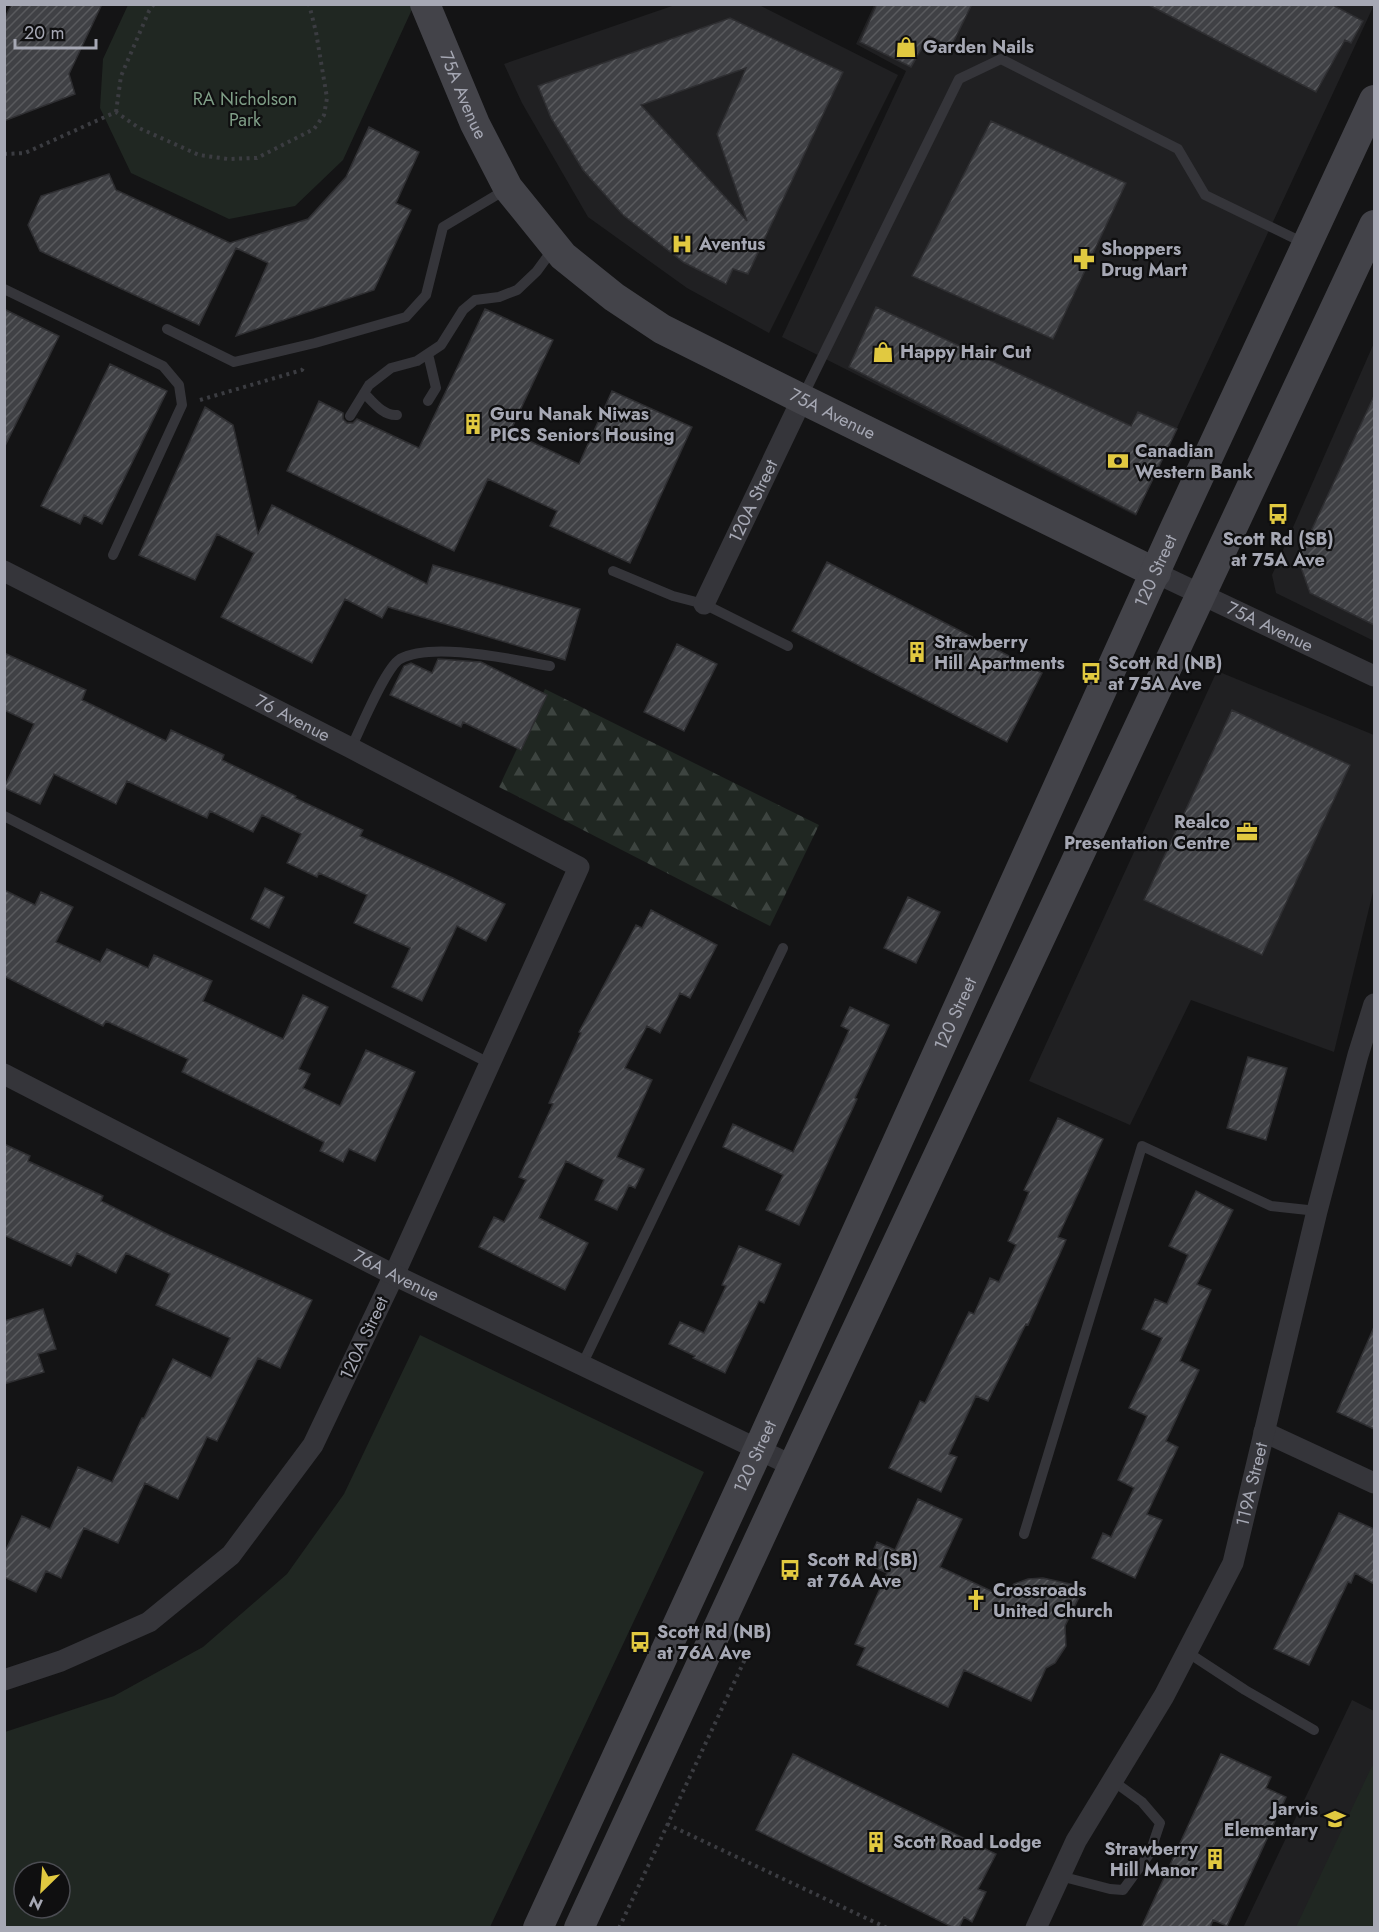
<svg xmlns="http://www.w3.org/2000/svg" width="1379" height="1932" font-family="Jost,sans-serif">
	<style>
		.built { fill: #202022 }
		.green { fill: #202722; fill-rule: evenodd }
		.forest { fill: url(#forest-firs) }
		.building { fill: url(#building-hatch); stroke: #2e2e31; stroke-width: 1.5; fill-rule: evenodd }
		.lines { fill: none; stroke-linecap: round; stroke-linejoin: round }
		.path { stroke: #3b3c41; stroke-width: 4; stroke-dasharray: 3 4.5; stroke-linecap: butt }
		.lane { stroke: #35353a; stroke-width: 10 }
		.street { stroke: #35353a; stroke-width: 21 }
		.secondary { stroke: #434349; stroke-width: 30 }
		.labels { text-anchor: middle; stroke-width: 4.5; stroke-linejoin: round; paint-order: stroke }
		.poi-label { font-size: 18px; font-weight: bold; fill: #a6a8b4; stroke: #0f0f10; text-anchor: start }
		.street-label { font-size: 18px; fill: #a6a8b4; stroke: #0f0f10 }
		.park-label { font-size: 18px; fill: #7f9e87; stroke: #0f0f10 }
	</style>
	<defs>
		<pattern id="forest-firs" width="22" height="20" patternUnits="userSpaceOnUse" patternTransform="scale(1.5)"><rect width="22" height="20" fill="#202722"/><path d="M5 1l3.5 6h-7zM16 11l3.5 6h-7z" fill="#3d4440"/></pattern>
		<pattern id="building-hatch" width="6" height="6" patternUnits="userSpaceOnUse" patternTransform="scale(1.5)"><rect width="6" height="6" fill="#404145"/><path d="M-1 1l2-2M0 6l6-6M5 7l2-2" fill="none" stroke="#595a5d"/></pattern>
	</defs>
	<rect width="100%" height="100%" fill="#141415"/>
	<!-- built -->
	<path class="built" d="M757 4 898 75 769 333 687 288 588 217 522 103 504 64 675 5Z
		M874 5H1374L1136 516 782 337 906 71 856 44Z
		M1374 343V641L1276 593 1272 575Z
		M1217 671 1374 735V888L1334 1052 1191 1000 1130 1125 1029 1081Z
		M1352 1700 1374 1711V1927L1243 1928Z"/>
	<!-- green -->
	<path class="green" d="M128 5H414L343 160 295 206 229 219 131 173 100 108 103 59Z
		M420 1335 704 1472 490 1927H5V1732L114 1696 203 1647 287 1574 344 1494ZM24 1872H60V1908H24Z
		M1372 1766 1374 1767V1927H1296Z"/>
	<!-- forest -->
	<path class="forest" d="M545 689 819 825 770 926 499 787Z"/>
	<!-- building -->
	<path class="building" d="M12 4H102L69 74 75 94 4 121V19Z
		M877 4H972L951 47 929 36 911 67 860 42Z
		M1147 4H1331L1363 21 1351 43 1345 40 1316 92Z
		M730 18 843 72 748 274 733 269 726 284 683 262 623 215 583 170 551 118 538 86ZM746 68 717 134 747 221 641 105Z
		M991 121 1126 183 1053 339 912 276Z
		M369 127 419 152 396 203 411 210 374 290 236 336 268 263 236 248 199 325 40 251 28 225 41 196 109 174 116 190 230 243 308 219 346 177Z
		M876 307 1131 426 1138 412 1177 429 1136 514 849 367Z
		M4 309 59 336 4 448Z
		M485 309 553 340 510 432 579 464 612 391 692 427 630 563 550 526 557 511 488 479 454 551 287 471 319 401 343 413V419L347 423H353L357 419 419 448Z
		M110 364 167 391 102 524 84 515 80 524 41 506Z
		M1374 396V625L1310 593 1298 559Z
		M205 407 233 425 258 534 272 505 427 584 433 565 580 609 565 660 388 607 382 618 345 599 312 663 221 617 254 553 217 534 195 580 139 555Z
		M827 562 1042 673 1007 742 792 631Z
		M677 644 717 664 684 731 644 712Z
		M4 653 86 690 82 700 166 741 171 730 224 755 222 760 296 796 295 798 363 830 360 836 453 878 505 904 486 941 457 926 422 1001 392 987 410 948 354 923 367 895 319 873 317 877 287 863 301 834 262 815 253 832 210 811 207 818 127 781 116 804 54 774 40 804 4 788 34 724 4 710Z
		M438 659 481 662 547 695 521 750 463 722 461 727 390 695 404 666 411 663 432 673Z
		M1232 710 1350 765 1262 955 1144 900Z
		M265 888 284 897 269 928 251 919Z
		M4 890 35 905 41 892 73 907 56 942 100 962 107 949 148 968 154 955 212 981 203 1001 283 1039 303 995 328 1007 299 1069 310 1074 303 1088 340 1106 366 1050 415 1072 375 1161 349 1149 343 1162 320 1151 324 1142 182 1072 188 1059 106 1021 103 1026 4 976Z
		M908 897 940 912 916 963 884 948Z
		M651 910 717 945 690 998 680 993 660 1033 647 1026 625 1068 652 1080 617 1157 644 1169 635 1188 629 1185 617 1210 595 1200 604 1180 566 1161 539 1218 588 1243 565 1290 479 1247 494 1217 504 1222 526 1180 519 1177 553 1104 549 1103 581 1033 579 1032 636 925 642 928Z
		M850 1007 889 1025 855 1098 857 1099 799 1225 766 1210 783 1175 723 1147 733 1124 793 1152 849 1030 841 1026Z
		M1248 1057 1287 1068 1266 1140 1227 1128Z
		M1058 1118 1103 1139 1058 1237 1066 1240 1028 1325 1026 1324 988 1401 976 1396 949 1454 957 1457 941 1492 889 1468 920 1401 925 1403 969 1312 974 1314 990 1278 999 1282 1016 1245 1008 1241 1029 1192 1024 1190Z
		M4 1144 30 1156 28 1161 103 1196 101 1201 167 1234 312 1300 280 1368 258 1358 217 1441 207 1437 178 1499 145 1483 118 1543 84 1528 61 1578 46 1571 36 1592 4 1577V1554L22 1516 50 1529 78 1467 112 1482 142 1418H144L173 1359 211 1378 230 1338 156 1305 170 1274 126 1253 116 1273 77 1253 71 1266 4 1235Z
		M1196 1191 1233 1210 1197 1284 1211 1290 1180 1361 1199 1370 1166 1441 1178 1447 1147 1514 1162 1520 1135 1578 1092 1558 1103 1533 1111 1537 1134 1488 1118 1480 1147 1416 1129 1408 1162 1338 1142 1329 1155 1299 1167 1304 1188 1255 1169 1246Z
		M739 1246 781 1264 764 1303 759 1301 725 1373 693 1358 695 1356 669 1344 680 1322 704 1333 726 1286 722 1285Z
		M43 1309 56 1349 38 1354 44 1372 4 1384V1321Z
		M1374 1327V1429L1337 1412Z
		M918 1499 962 1519 940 1567 1004 1597 1014 1584 1028 1579 1043 1578 1084 1587 1065 1626 1066 1646 1055 1663 1046 1668 1031 1701 964 1670 948 1707 857 1665 865 1648 855 1644 887 1573 867 1564 877 1542 895 1550Z
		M1339 1513 1374 1529V1584L1355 1573 1351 1583 1348 1582 1309 1665 1274 1649Z
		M793 1754 996 1854 978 1889 986 1892 972 1922 964 1917 959 1928H954L756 1830Z
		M1221 1754 1271 1777 1266 1788 1286 1797 1227 1926 1213 1920 1210 1928H1141Z"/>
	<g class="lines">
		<!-- path -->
		<path class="path" d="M116 112 121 76 149 11 154 4
			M4 154 25 153 116 112 139 128 199 155 228 159 257 158 314 129 324 115 327 98 316 32 309 4
			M200 400 302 370 305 365
			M667 1824 887 1928
			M619 1928 747 1655"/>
		<!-- lane -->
		<path class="lane" d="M4 289 163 366 179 385 182 405 113 555
			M167 329 234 362 315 343 406 317 426 295 443 227 505 190
			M364 393C373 402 383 416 397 415
			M803 396 959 79 1001 59 1178 149 1205 195 1306 244
			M428 401 436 388 428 354
			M350 416 369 385 391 368 417 361 441 345 463 310 475 300 499 297 517 290 537 271 553 249
			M613 571 673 596 704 604 788 646
			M351 748C360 730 385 668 400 659 433 641 513 660 550 666
			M4 816 489 1063
			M582 1365 783 948
			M1024 1534 1142 1146 1271 1206 1317 1211
			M1187 1652 1245 1690 1314 1730
			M1060 1876 1110 1889 1123 1890 1150 1853 1160 1823 1142 1802 1113 1781"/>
		<!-- street -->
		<g class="street">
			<path id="s1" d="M4 571 351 748 579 867 394 1275 313 1445 231 1555 149 1622 61 1661 4 1680"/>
			<path id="s2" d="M1156 573 1374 676"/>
			<path id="s3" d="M704 604 802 399"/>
			<path id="s4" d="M4 1074 394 1275 793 1466"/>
			<path d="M1264 1432 1374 1483"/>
			<path id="s5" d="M1036 1928 1076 1841 1164 1696 1233 1563 1317 1211 1358 1055 1374 1004"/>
		</g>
		<!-- secondary -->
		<g class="secondary">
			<path id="s6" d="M425 4 475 124 508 188 563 256 614 297 662 329 802 399 1156 573"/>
			<path id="s7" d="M538 1928 758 1450 1175 528 1374 100"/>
			<path d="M579 1928 806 1438 1374 225"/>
		</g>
	</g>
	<!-- icons -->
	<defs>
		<symbol id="shop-bare" viewBox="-9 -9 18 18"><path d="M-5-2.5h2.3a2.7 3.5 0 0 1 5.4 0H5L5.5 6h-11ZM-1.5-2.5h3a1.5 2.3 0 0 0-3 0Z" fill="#e1c940" stroke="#0f0f10" stroke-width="2.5" paint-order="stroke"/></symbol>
		<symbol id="hospital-bare" viewBox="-9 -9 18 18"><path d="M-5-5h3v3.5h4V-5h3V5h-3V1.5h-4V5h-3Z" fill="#e1c940" stroke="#0f0f10" stroke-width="2.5" paint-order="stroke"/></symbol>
		<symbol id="pharmacy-bare" viewBox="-9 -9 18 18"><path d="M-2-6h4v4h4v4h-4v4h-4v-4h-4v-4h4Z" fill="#e1c940" stroke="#0f0f10" stroke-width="2.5" paint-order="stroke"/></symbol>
		<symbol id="building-bare" viewBox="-9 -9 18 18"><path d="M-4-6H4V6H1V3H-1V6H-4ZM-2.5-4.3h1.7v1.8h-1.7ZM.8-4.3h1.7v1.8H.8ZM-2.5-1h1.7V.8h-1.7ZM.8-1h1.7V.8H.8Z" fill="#e1c940" stroke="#0f0f10" stroke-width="2.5" paint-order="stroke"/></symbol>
		<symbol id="bank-bare" viewBox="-9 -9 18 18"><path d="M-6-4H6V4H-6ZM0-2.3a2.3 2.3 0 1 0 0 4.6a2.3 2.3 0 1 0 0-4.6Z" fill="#e1c940" stroke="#0f0f10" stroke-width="2.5" paint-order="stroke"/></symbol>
		<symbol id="bus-bare" viewBox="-9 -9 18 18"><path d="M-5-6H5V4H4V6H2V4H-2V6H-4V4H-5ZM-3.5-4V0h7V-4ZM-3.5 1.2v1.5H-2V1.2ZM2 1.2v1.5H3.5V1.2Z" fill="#e1c940" stroke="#0f0f10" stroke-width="2.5" paint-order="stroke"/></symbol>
		<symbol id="office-bare" viewBox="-9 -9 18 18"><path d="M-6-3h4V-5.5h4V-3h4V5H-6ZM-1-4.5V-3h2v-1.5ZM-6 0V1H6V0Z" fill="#e1c940" stroke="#0f0f10" stroke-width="2.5" paint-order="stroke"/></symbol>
		<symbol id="church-bare" viewBox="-9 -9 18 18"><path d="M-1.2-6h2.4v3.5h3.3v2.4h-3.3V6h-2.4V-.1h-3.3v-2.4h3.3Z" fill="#e1c940" stroke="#0f0f10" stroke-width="2.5" paint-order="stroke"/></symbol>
		<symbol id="school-bare" viewBox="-9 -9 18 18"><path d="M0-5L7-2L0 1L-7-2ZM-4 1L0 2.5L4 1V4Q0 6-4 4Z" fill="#e1c940" stroke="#0f0f10" stroke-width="2.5" paint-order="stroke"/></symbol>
	</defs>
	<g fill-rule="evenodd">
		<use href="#shop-bare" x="891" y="32" width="30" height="30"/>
		<use href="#hospital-bare" x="667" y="229" width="30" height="30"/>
		<use href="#pharmacy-bare" x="1069" y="244" width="30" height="30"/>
		<use href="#shop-bare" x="868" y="337" width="30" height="30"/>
		<use href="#building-bare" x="458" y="409" width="30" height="30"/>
		<use href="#bank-bare" x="1103" y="446" width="30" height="30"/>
		<use href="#bus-bare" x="1263" y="499" width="30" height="30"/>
		<use href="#building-bare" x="902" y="637" width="30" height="30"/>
		<use href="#bus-bare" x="1076" y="658" width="30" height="30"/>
		<use href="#office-bare" x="1232" y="817" width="30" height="30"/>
		<use href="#bus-bare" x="775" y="1555" width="30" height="30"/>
		<use href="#church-bare" x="961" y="1585" width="30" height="30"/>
		<use href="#bus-bare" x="625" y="1627" width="30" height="30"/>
		<use href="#school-bare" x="1320" y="1804" width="30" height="30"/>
		<use href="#building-bare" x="861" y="1827" width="30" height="30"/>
		<use href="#building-bare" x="1200" y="1844" width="30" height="30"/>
	</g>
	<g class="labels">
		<!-- poi labels -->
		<g class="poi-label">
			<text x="923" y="53">Garden Nails</text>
			<text x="699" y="250">Aventus</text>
			<text x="1101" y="255">Shoppers<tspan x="1101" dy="21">Drug Mart</tspan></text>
			<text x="900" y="358">Happy Hair Cut</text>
			<text x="490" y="420">Guru Nanak Niwas<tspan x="490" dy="21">PICS Seniors Housing</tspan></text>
			<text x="1135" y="457">Canadian<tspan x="1135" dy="21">Western Bank</tspan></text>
			<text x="1278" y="545" text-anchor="middle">Scott Rd (SB)<tspan x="1278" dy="21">at 75A Ave</tspan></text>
			<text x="934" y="648">Strawberry<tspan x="934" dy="21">Hill Apartments</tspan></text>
			<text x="1108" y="669">Scott Rd (NB)<tspan x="1108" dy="21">at 75A Ave</tspan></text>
			<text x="1230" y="828" text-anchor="end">Realco<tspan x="1230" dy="21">Presentation Centre</tspan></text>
			<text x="807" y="1566">Scott Rd (SB)<tspan x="807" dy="21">at 76A Ave</tspan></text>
			<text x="993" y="1596">Crossroads<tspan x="993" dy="21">United Church</tspan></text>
			<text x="657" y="1638">Scott Rd (NB)<tspan x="657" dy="21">at 76A Ave</tspan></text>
			<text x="1318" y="1815" text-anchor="end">Jarvis<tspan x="1318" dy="21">Elementary</tspan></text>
			<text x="893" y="1848">Scott Road Lodge</text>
			<text x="1198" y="1855" text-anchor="end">Strawberry<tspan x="1198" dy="21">Hill Manor</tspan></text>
		</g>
		<!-- street labels -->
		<g class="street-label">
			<text dy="6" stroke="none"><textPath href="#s6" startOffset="99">75A Avenue</textPath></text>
			<text dy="6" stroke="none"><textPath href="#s6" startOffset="603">75A Avenue</textPath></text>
			<text dy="6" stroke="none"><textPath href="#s3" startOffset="114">120A Street</textPath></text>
			<text dy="6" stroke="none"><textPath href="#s7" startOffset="1491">120 Street</textPath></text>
			<text dy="6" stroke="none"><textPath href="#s2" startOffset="126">75A Avenue</textPath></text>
			<text dy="6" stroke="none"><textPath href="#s1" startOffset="324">76 Avenue</textPath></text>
			<text dy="6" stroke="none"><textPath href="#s7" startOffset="1005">120 Street</textPath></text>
			<text dy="6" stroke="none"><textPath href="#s4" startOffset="441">76A Avenue</textPath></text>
			<text transform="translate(364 1338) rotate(-65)" y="6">120A Street</text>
			<text dy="6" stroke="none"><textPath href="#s7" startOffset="519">120 Street</textPath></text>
			<text dy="6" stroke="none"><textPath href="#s5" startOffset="496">119A Street</textPath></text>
		</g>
		<!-- park labels -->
		<g class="park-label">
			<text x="245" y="105">RA Nicholson<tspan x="245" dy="21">Park</tspan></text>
		</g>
	</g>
	<!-- border -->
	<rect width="1379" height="1932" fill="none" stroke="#a6a8b4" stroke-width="12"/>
	<!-- north arrow -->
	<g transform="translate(42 1890) rotate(205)"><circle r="28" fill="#0f0f10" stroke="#4b4c52" stroke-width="1.5"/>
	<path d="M0-4.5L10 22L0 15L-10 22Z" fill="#e1c940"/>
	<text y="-9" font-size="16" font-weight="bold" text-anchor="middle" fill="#a6a8b4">N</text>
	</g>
	<!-- scale -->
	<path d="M15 39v9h81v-9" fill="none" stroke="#a6a8b4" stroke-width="3"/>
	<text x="24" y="39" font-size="18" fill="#a6a8b4" stroke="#0f0f10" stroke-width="4.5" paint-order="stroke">20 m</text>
</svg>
